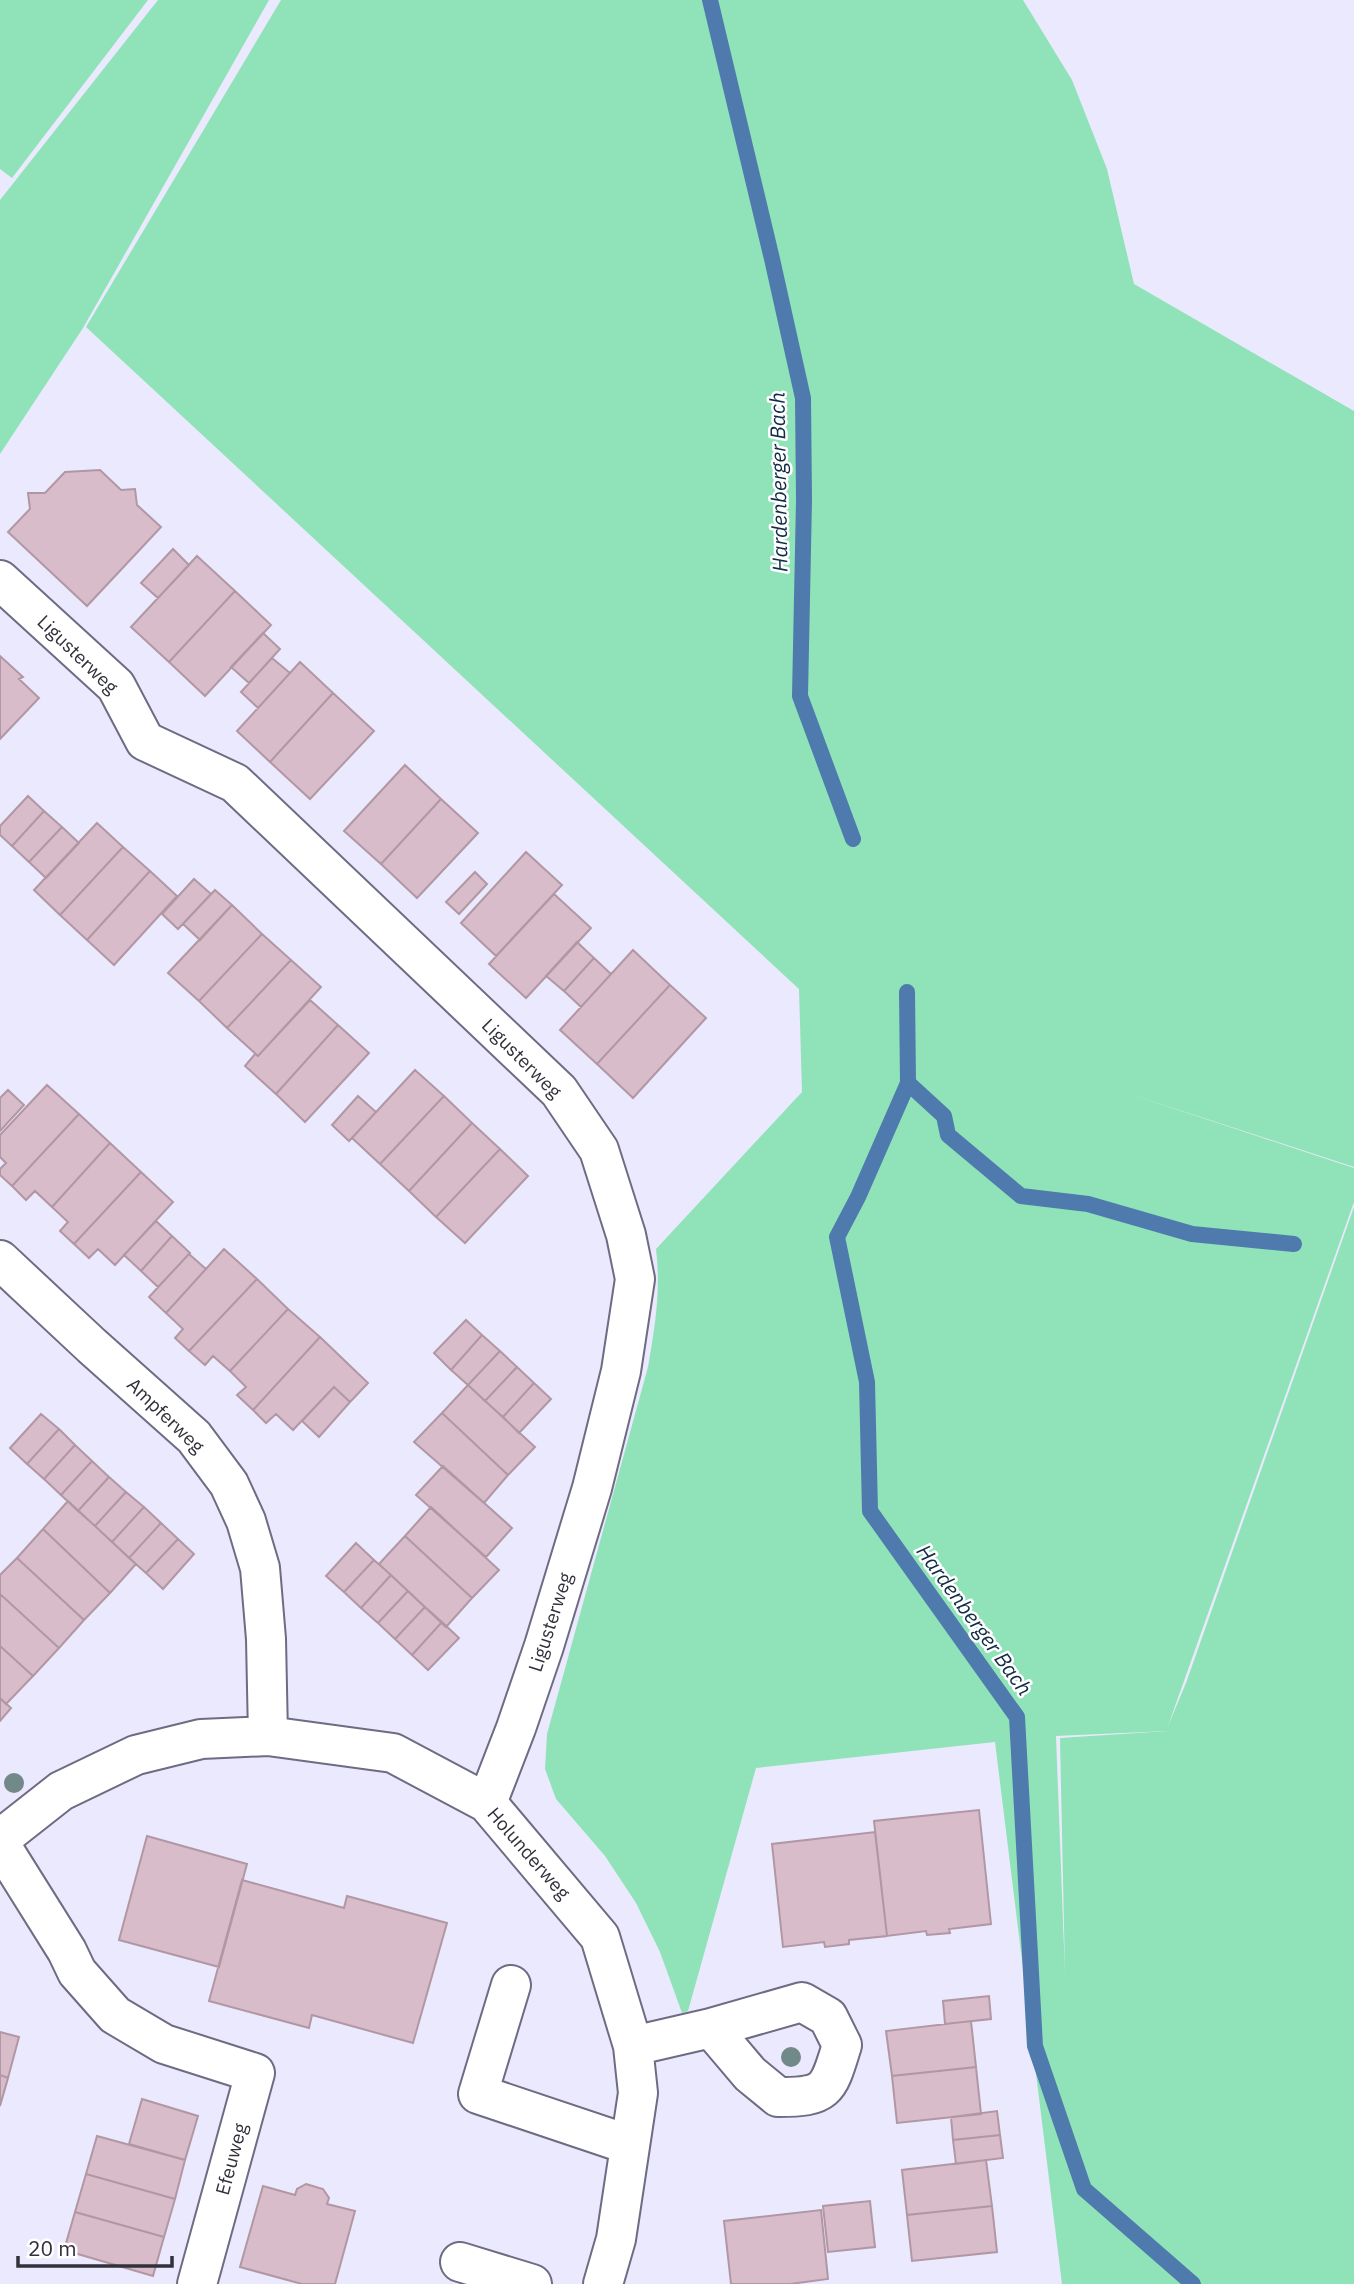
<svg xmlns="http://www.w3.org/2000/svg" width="1354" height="2284" font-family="'IBM Plex Sans',sans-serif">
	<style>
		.green { fill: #90e3b8; fill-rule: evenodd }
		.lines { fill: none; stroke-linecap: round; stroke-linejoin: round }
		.stream { stroke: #4f7aad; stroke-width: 16 }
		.building { fill: #d8bcc9; stroke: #b197a3; stroke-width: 2 }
		.minor-casing { stroke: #6e6b82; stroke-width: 42 }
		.minor { stroke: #fff; stroke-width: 38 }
		.tree { fill: #718988 }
		.labels { text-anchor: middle; stroke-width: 5; stroke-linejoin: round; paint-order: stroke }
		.street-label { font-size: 19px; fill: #32313b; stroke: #fff }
		.water-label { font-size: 21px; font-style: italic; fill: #112b47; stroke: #fff }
	</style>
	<rect width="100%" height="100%" fill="#ebe9fe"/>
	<!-- green -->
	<path class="green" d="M0 0H148L12 178 0 169Z
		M158 0H269L83 328 0 454V200Z
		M281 0H1023L1072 80 1107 169 1134 284 1354 411V1167L1124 1092 1354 1168V1202L1168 1726 1186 1683 1354 1207V2284H1062L995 1742 756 1768 688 2011 682 2013 660 1952 636 1903 605 1856 556 1799 545 1769 547 1734 648 1367C655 1326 661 1291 656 1249L802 1092 799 989 86 327ZM1168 1731 1060 1738 1065 1974 1056 1736Z"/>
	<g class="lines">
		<!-- stream -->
		<path class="stream" d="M710 0 772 259 803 398 804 500 800 696 853 839
			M907 992 908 1083 858 1197 837 1237 867 1382 870 1511 1017 1717 1035 2046 1084 2189 1193 2284
			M908 1083 944 1116 948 1135 1021 1196 1088 1204 1192 1234 1294 1244"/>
	</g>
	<!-- building -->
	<path class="building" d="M100 470 121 490 135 489 137 505 161 527 87 606 8 532 30 509 28 493H45L65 472Z
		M173 549 189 565 158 598 141 583Z
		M197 556 235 591 169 662 131 627Z
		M235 591 271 625 205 696 169 662Z
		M263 633 280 649 249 683 231 667Z
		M0 656 23 677 19 679 39 698 0 739Z
		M272 658 290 673 258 708 241 692Z
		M300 662 333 693 270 762 237 731Z
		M333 693 374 731 310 799 270 762Z
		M405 765 441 799 381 864 344 831Z
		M28 796 44 811 12 846 0 835V826Z
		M441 799 478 833 417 898 381 864Z
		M44 811 62 827 29 862 12 846Z
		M97 823 123 847 60 915 34 890Z
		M62 827 79 843 46 878 29 862Z
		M123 847 150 871 87 940 60 915Z
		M526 852 562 885 496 956 461 923Z
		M150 871 177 896 114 965 87 940Z
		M475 872 487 884 459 914 446 902Z
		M194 879 211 894 178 929 162 914Z
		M215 890 232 905 200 940 183 924Z
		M554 894 591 928 526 998 489 964Z
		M232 905 262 934 199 1001 168 973Z
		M262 934 291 960 227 1028 199 1001Z
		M577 942 594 958 564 991 546 976Z
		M633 950 670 985 597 1064 560 1030Z
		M594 958 611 974 581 1007 564 991Z
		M291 960 321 987 258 1056 227 1028Z
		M670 985 706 1018 633 1098 597 1064Z
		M310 1000 338 1025 276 1094 245 1066 255 1054 258 1056Z
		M338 1025 369 1053 305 1122 276 1094Z
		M415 1070 444 1096 380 1164 352 1138Z
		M47 1085 79 1114 12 1186 0 1175V1169L6 1163 0 1157V1135Z
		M8 1090 24 1105 0 1131V1098Z
		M358 1096 376 1112 349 1141 332 1125Z
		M444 1096 472 1123 409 1191 380 1164Z
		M79 1114 110 1143 52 1207 35 1191 26 1200 12 1186Z
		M472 1123 500 1149 436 1217 409 1191Z
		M110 1143 141 1172 74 1244 60 1231 68 1222 52 1207Z
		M500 1149 528 1176 465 1243 436 1217Z
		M141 1172 173 1202 115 1265 98 1249 89 1258 74 1244Z
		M156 1221 172 1236 141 1271 124 1255Z
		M172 1236 190 1253 158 1287 141 1271Z
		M224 1249 257 1279 189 1351 175 1338 183 1329 166 1313Z
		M189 1254 206 1269 166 1313 149 1297Z
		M257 1279 288 1309 230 1371 213 1356 205 1365 189 1351Z
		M288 1309 320 1337 253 1410 237 1395 246 1387 230 1371Z
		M466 1320 482 1335 451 1370 434 1353Z
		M482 1335 500 1351 468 1385 451 1370Z
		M320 1337 368 1383 350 1402 334 1387 293 1430 276 1414 266 1423 253 1410Z
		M500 1351 517 1367 485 1401 468 1385Z
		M517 1367 534 1383 503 1417 485 1401Z
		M534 1383 551 1399 519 1433 503 1417Z
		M468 1385 535 1447 508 1475 442 1413Z
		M334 1387 350 1402 319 1437 302 1421Z
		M442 1413 508 1475 484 1503 414 1442Z
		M41 1414 59 1429 27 1464 10 1448Z
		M59 1429 75 1445 44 1479 27 1464Z
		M75 1445 92 1461 61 1495 44 1479Z
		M92 1461 109 1477 78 1511 61 1495Z
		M443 1466 512 1528 486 1557 416 1495Z
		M109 1477 126 1492 95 1526 78 1511Z
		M126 1492 144 1507 112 1542 95 1526Z
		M68 1501 136 1564 110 1593 43 1529Z
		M144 1507 161 1523 129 1558 112 1542Z
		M431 1507 499 1570 472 1598 405 1536Z
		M161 1523 178 1539 146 1573 129 1558Z
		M43 1529 110 1593 84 1620 17 1558Z
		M405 1536 472 1598 446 1627 379 1564Z
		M178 1539 194 1554 163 1589 146 1573Z
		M356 1543 374 1560 344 1592 326 1576Z
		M17 1558 84 1620 59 1648 0 1594V1575Z
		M374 1560 391 1575 361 1608 344 1592Z
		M391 1575 408 1591 378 1623 361 1608Z
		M408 1591 425 1607 395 1639 378 1623Z
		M0 1594 59 1648 33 1676 0 1646Z
		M425 1607 442 1622 412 1655 395 1639Z
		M442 1622 459 1638 428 1670 412 1655Z
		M0 1646 33 1676 6 1704 0 1698Z
		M0 1698 11 1708 0 1721Z
		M979 1810 991 1924 949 1929 950 1933 927 1935 926 1931 887 1936 874 1821Z
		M875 1832 887 1936 849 1940V1944L825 1947 824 1942 783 1947 772 1844Z
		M147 1836 247 1864 219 1967 119 1940Z
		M242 1880 344 1908 347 1896 447 1923 413 2043 312 2015 309 2028 209 2001Z
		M989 1996 991 2019 945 2024 943 2001Z
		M971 2021 976 2067 892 2076 886 2031Z
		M0 2032 19 2037 8 2078 0 2075Z
		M976 2067 981 2114 897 2123 892 2076Z
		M0 2075 8 2078 0 2106Z
		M142 2099 198 2116 185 2160 129 2144Z
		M997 2111 1000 2135 953 2140 951 2117Z
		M1000 2135 1003 2158 956 2164 953 2140Z
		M97 2136 185 2160 175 2199 86 2174Z
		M986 2160 992 2206 907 2215 902 2170Z
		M86 2174 175 2199 164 2237 75 2212Z
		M306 2184 323 2189 329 2198 327 2204 355 2211 335 2284H302L240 2267 263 2186 295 2195 297 2189Z
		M870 2201 875 2247 828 2252 823 2206Z
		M992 2206 997 2252 912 2261 907 2215Z
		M821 2210 828 2279 790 2284H731L724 2221Z
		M75 2212 164 2237 153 2276 64 2250Z"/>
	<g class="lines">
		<defs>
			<path id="minor" d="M0 580 116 686 145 741 235 783 559 1091 599 1150 626 1235 635 1279 621 1371 592 1488 544 1646 516 1728 487 1803
				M0 1260 92 1346 194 1437 229 1484 246 1521 260 1568 266 1639 268 1736
				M0 1839 61 1791 136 1755 201 1739 268 1736 393 1753 487 1803 600 1937 633 2046 638 2093 616 2239 603 2284
				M0 1844 67 1951 77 1972 115 2015 164 2044 255 2073 197 2284
				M511 1985 478 2094 630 2145
				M633 2046 711 2028 802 2002 828 2017 842 2045C828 2091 827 2097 778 2097L750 2074 711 2028
				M460 2262 532 2284"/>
		</defs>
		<!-- minor casing -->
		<use href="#minor" class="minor-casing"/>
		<!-- minor -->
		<use href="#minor" class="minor"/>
	</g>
	<!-- trees -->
	<g class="tree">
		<circle cx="14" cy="1783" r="10"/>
		<circle cx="791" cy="2057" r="10"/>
	</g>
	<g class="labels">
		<!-- street labels -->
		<g class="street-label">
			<text transform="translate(78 654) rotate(44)" y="7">Ligusterweg</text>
			<text transform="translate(522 1058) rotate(45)" y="7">Ligusterweg</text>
			<text transform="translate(166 1415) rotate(44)" y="7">Ampferweg</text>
			<text transform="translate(550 1622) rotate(-72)" y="7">Ligusterweg</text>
			<text transform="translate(529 1853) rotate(49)" y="7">Holunderweg</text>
			<text transform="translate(231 2159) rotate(-75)" y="7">Efeuweg</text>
		</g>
		<!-- water labels -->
		<g class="water-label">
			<text transform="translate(779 482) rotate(-91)" y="7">Hardenberger Bach</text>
			<text transform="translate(974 1620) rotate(54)" y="7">Hardenberger Bach</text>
		</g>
	</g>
	<!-- scale -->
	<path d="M18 2256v10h154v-10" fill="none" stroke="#32313b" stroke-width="3.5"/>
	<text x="28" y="2256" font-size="21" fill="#32313b" stroke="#ffffff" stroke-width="5" paint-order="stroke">20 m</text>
</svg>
